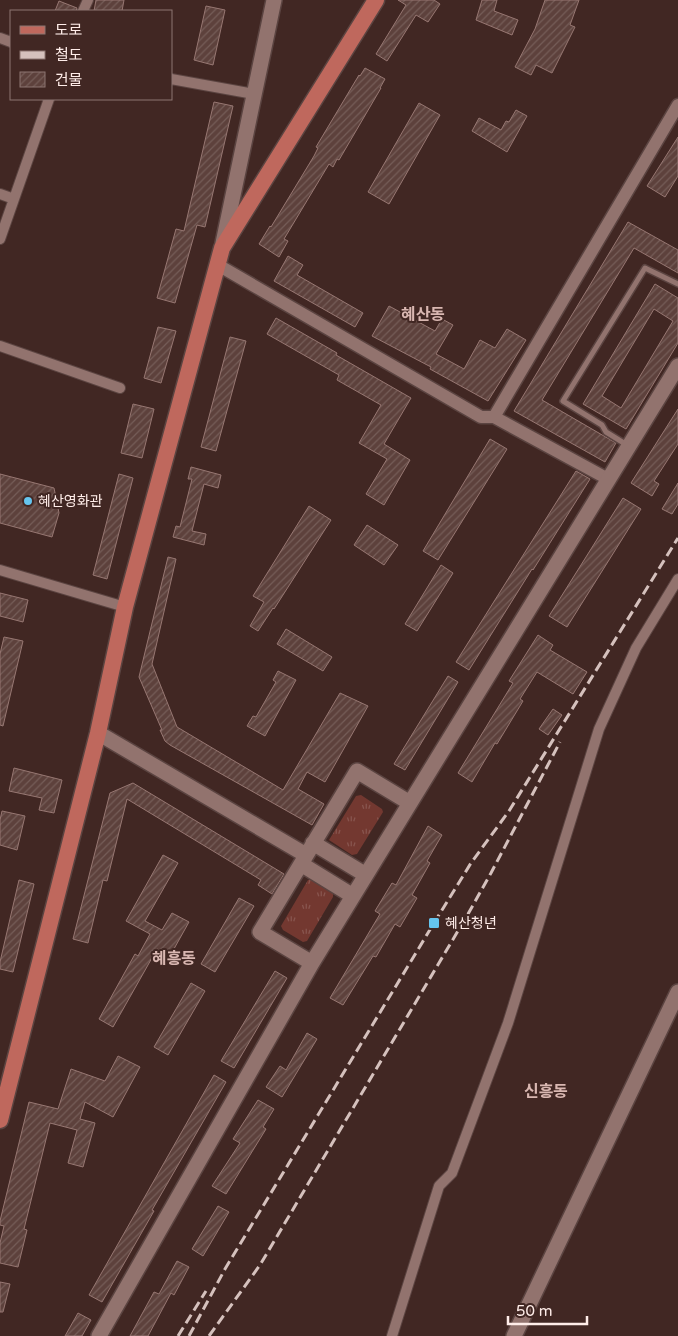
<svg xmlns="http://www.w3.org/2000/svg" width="678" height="1336" font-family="'Varela Round','Noto Sans KR',sans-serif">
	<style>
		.grass { fill: url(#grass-tufts) }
		.building { fill: url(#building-hatch); stroke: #977772; fill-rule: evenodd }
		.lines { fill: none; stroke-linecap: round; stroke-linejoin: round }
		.service-casing { stroke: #5b4441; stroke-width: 8 }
		.minor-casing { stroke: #5b4441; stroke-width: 12 }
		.tertiary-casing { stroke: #5b4441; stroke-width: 15 }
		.secondary-casing { stroke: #5b4441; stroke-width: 18 }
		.primary-casing { stroke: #5b4441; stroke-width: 19 }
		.service { stroke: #92736e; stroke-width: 5 }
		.minor { stroke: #92736e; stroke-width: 10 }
		.tertiary { stroke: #92736e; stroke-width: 12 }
		.secondary { stroke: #92736e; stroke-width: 15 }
		.primary { stroke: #bf685d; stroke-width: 16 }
		.rail { stroke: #d5c1bd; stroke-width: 3; stroke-dasharray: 10 5; stroke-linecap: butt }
		.poi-dot { fill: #65c5ef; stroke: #412723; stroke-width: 2 }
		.labels { text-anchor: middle; stroke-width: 4; stroke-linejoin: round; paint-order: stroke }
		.poi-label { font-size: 14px; fill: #ffede9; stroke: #412723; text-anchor: start }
		.quarter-label { font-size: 16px; font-weight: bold; fill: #d9b7b1; stroke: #412723 }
	</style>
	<defs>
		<pattern id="grass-tufts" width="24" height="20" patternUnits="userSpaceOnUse" patternTransform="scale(1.25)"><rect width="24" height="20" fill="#733830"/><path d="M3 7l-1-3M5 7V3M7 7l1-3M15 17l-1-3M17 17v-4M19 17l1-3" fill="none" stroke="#88554e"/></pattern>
		<pattern id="building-hatch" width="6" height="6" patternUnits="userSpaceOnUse" patternTransform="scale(1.25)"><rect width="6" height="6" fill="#5d413c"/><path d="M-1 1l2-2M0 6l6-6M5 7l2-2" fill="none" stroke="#755d58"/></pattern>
	</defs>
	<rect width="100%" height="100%" fill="#412723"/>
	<!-- grass -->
	<path class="grass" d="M361 795 382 809 383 812 357 854 352 855 329 840 356 796Z
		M312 879 333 893V897L307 941 303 942 283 930 281 926 308 880Z"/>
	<!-- building -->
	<path class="building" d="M96 0H124L122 11H94Z
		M398 0H434L440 4 428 22 416 15 387 61 376 54 406 5Z
		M482 0H497L494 11 518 20 512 35 476 20Z
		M545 0H579L570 25 575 27 552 73 536 65 531 75 515 67 535 29Z
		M59 1 77 8 76 11H55Z
		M206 6 225 10 213 65 194 60Z
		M365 68 385 79 380 88H381L339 160 337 159 333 167 329 164 284 239 288 241 279 257 259 244 270 226 271 227 314 156 318 148 316 147 359 75 360 76Z
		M214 102 233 106 205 227 197 225 175 303 157 298 176 229 184 231Z
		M419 103 440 115 389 204 368 192Z
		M516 110 527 116 507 152 472 131 479 118 501 130 506 121 509 122Z
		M678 137V176L665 197 647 186Z
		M628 222 678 250V273L634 248 542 400 616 443 605 462 514 411Z
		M288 256 303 265 297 275 363 313 355 327 274 281Z
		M655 284 678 298V343L626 429 583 404ZM654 309 673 321 621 408 602 396Z
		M389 306 435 331 442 319 453 325 436 354 464 369 480 340 495 348 507 329 526 340 488 401 430 369 431 367 372 336Z
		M276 318 337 353 336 355 411 398 384 444 410 460 384 505 366 494 387 459 359 443 381 405 337 380 339 375 267 334Z
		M158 327 176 331 161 383 144 378Z
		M230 337 246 341 216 451 201 447Z
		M133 404 154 409 142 458 121 453Z
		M678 409V444L654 481 659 484 652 496 631 483Z
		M490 439 507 449 438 560 423 551Z
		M191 467 221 475 218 488 204 484 192 531 206 534 204 545 173 537 176 526 180 527 192 479H188Z
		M576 471 590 479 533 570 532 569 469 670 456 662Z
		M0 474 54 488 59 513 52 537 0 523Z
		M119 474 133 478 107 579 93 575Z
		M678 483V504L672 514 662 509Z
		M623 498 641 509 567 627 549 616Z
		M309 506 331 520 274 609 273 608 258 631 250 626 264 602 253 596Z
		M367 525 398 545 384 565 354 545Z
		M168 557 176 559 152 664 177 727 283 790 340 693 368 706 325 782 307 772 298 789 324 804 312 825 170 745 165 741 160 730H162L139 677Z
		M441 565 453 573 417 631 405 624Z
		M0 593 28 600 23 622 0 616Z
		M286 629 332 657 323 671 277 644Z
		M538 635 553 645 550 650 587 672 573 694 537 672 520 699 523 701 497 744 495 743 472 782 458 773 513 683 509 681Z
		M4 637 23 641 3 726 0 725V654Z
		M278 671 296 680 265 736 247 726 253 716 256 717 276 682 273 680Z
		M448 676 458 682 405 770 394 764Z
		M553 709 562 715 548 735 539 729Z
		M14 768 62 780 54 813 39 810 42 798 9 791Z
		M133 783 284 874 272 894 258 885 261 880 127 799 107 881 103 880 88 943 73 939 110 793Z
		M2 811 25 816 17 850 0 845V820Z
		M428 826 442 835 427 861 430 863 412 895 417 898 400 927 395 924 376 957 373 956 343 1005 330 998 380 914 375 911 392 883 396 885Z
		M163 855 178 863 145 921 162 930 172 913 189 922 170 956 157 949 113 1027 99 1019 135 954 138 956 150 934 126 921Z
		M19 880 34 884 13 972 0 969V962Z
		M239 898 254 906 215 972 201 964Z
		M275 971 287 978 234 1068 221 1061Z
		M191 983 205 991 168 1055 154 1047Z
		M307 1033 317 1039 282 1097 266 1087 280 1066 286 1070Z
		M118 1056 140 1067 113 1117 85 1102 80 1119 95 1123 83 1167 68 1163 77 1130 50 1123 24 1229 27 1230 18 1267 0 1263V1243L4 1226 0 1225V1221L29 1102 58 1109 71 1069 105 1081Z
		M214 1075 226 1082 152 1210 154 1211 102 1302 89 1295Z
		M258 1100 274 1109 263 1127 266 1129 226 1194 212 1186 240 1143 233 1139Z
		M218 1206 229 1212 203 1256 192 1249Z
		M177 1261 189 1267 174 1295 171 1293 148 1336H130L154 1292 159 1294Z
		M0 1282 10 1284 3 1312H0Z
		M78 1313 91 1320 82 1336H65Z"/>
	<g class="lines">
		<defs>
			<path id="service" d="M627 445 606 432 602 425 563 401 645 268 678 284"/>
			<path id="minor" d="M83 11 88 0
				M0 38 11 42
				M171 79 254 94
				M0 194 14 199
				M0 239 49 99
				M0 346 120 388
				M0 570 125 607
				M392 1336 439 1186 452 1173 508 1023 599 729 636 648 678 579"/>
			<path id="tertiary" d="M218 265 481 417H494L608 479
				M494 417 678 105"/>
			<path id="secondary" d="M223 243 274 0
				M98 733 306 855
				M313 843 366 875
				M301 864 353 896
				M312 963 260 932 357 771 410 803
				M99 1336 312 963 678 366
				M514 1336 678 992"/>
			<path id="primary" d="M0 1120 98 733 125 607 222 248 376 0"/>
		</defs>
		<!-- service casing -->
		<use href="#service" class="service-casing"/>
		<!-- minor casing -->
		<use href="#minor" class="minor-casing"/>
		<!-- tertiary casing -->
		<use href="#tertiary" class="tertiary-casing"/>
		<!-- secondary casing -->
		<use href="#secondary" class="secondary-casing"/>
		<!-- primary casing -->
		<use href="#primary" class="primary-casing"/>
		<!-- service -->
		<use href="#service" class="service"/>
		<!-- minor -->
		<use href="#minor" class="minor"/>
		<!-- tertiary -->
		<use href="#tertiary" class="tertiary"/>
		<!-- secondary -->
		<use href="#secondary" class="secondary"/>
		<!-- primary -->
		<use href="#primary" class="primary"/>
		<!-- rail -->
		<path class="rail" d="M178 1336 206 1291
			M189 1336 225 1269 434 923 471 863 509 811 678 538
			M209 1336 260 1265 468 914 491 873 560 742"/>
	</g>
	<!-- markers -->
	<g class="poi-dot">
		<circle cx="28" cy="501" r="5"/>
		<rect x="428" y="917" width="12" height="12" rx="2.5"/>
	</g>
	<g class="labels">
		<!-- poi labels -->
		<g class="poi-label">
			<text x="38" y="506">혜산영화관</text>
			<text x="445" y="928">혜산청년</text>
		</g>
		<!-- quarter labels -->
		<g class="quarter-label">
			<text x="423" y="320">혜산동</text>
			<text x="174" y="964">혜흥동</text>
			<text x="546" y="1097">신흥동</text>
		</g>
	</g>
	<!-- legend -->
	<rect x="10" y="10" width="162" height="90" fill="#412723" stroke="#8d7672"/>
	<rect x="20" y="26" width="25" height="8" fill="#bf685d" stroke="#8d7672"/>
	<text x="55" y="35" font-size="15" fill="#ffede9">도로</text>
	<rect x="20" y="51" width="25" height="8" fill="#d5c1bd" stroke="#8d7672"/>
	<text x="55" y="60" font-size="15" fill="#ffede9">철도</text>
	<rect x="20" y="72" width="25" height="15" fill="url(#building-hatch)" stroke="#8d7672"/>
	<text x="55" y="85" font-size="15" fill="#ffede9">건물</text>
	<!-- scale -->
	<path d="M508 1316v8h79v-8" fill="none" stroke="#ffede9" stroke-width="2.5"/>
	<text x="516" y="1316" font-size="15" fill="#ffede9" stroke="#412723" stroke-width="4" paint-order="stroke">50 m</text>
</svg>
